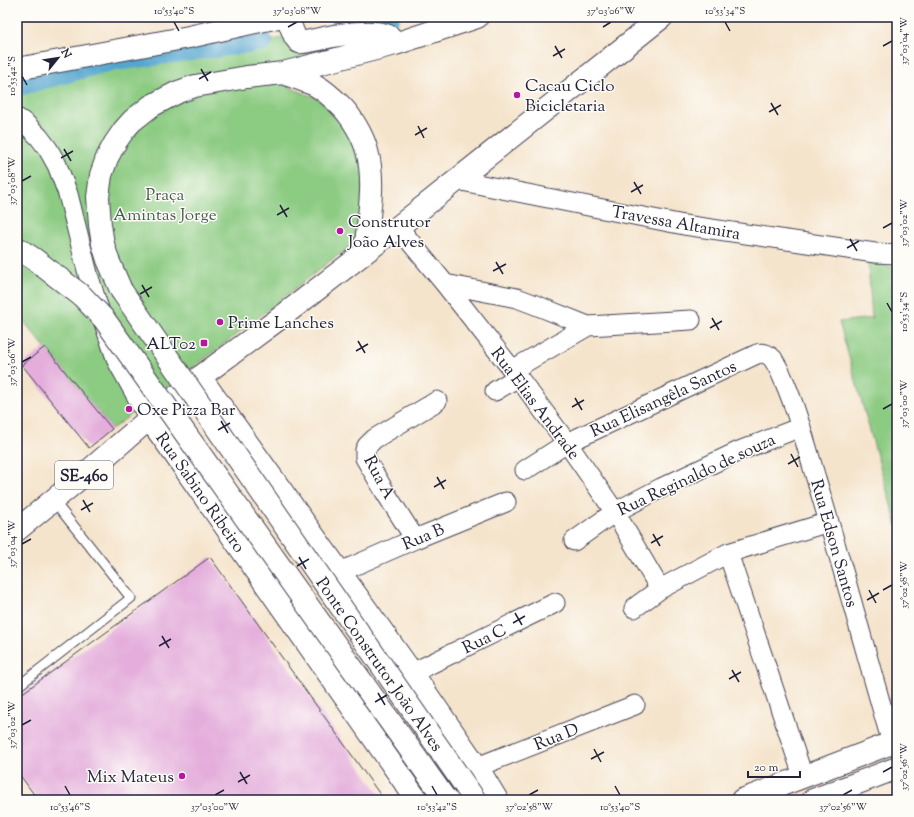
<svg xmlns="http://www.w3.org/2000/svg" width="914" height="817" font-family="'Sorts Mill Goudy',serif">
	<style>
		.green { fill: #8ccb82; stroke: #57765e }
		.lines { fill: none; stroke-linecap: round; stroke-linejoin: round }
		.canal { stroke: #55a5cf; stroke-width: 18 }
		.building { fill: #e4addc }
		.lane-casing { stroke: #423f51; stroke-width: 11 }
		.street-casing { stroke: #423f51; stroke-width: 21 }
		.secondary-casing { stroke: #423f51; stroke-width: 24 }
		.primary-casing { stroke: #423f51; stroke-width: 24 }
		.lane { stroke: #fff; stroke-width: 9 }
		.street { stroke: #fff; stroke-width: 19 }
		.secondary { stroke: #fff; stroke-width: 22 }
		.primary { stroke: #fff; stroke-width: 22 }
		.primary-bridge-casing { stroke: #423f51; stroke-width: 24; stroke-linecap: butt }
		.primary-bridge { stroke: #fff; stroke-width: 22 }
		.ticks { fill: none; stroke: #22223b; stroke-width: 1.5 }
		.poi-dot { fill: #b5179e; stroke: #fdfcf7; stroke-width: 1.5 }
		.labels { text-anchor: middle; stroke-width: 3; stroke-linejoin: round; paint-order: stroke }
		.shield { fill: #fdfcf7; stroke: #646373; stroke-width: 1 }
		.shield-label { font-size: 16px; font-weight: bold; fill: #22223b }
		.poi-label { font-size: 17px; fill: #22223b; stroke: #fdfcf7; text-anchor: start }
		.park-label { font-size: 17px; fill: #475d54; stroke: #fdfcf7 }
		.street-label { font-size: 17px; fill: #22223b; stroke: #fdfcf7 }
		.neatline { fill: none; stroke: #22223b; stroke-width: 1.5 }
		.ticks-label { font-size: 10px; text-anchor: middle; fill: #22223b }
	</style>
	<rect width="100%" height="100%" fill="#fdfcf7"/>
	<filter id="ink" filterUnits="userSpaceOnUse"><feTurbulence type="fractalNoise" baseFrequency=".025" numOctaves="2"/><feDisplacementMap in="SourceGraphic" scale="8" xChannelSelector="R" yChannelSelector="G"/><feConvolveMatrix kernelMatrix="1 2 1 2 8 2 1 2 1" color-interpolation-filters="sRGB"/></filter>
	<filter id="wash" filterUnits="userSpaceOnUse"><feTurbulence type="fractalNoise" baseFrequency=".012" numOctaves="4" result="noise"/><feDisplacementMap in="SourceGraphic" scale="16" xChannelSelector="R" yChannelSelector="G"/><feGaussianBlur stdDeviation="0.9" result="paint"/><feColorMatrix in="noise" values="0 0 0 0 0 0 0 0 0 0 0 0 0 0 0 0 0 1.4 0 .05"/><feComposite in="paint" operator="in"/></filter>
	<g filter="url(#wash)">
		<rect width="100%" height="100%" fill="#f5e4cc"/>
		<!-- green -->
		<path class="green" d="M309 32 312 57 284 63 289 87 316 98 337 113 350 135 363 166 362 212 357 227 354 245 334 258 219 348 112 429 17 313V87L107 63 264 42Z
			M868 262 897 268V526L839 322 872 318Z"/>
		<g class="lines">
			<!-- canal -->
			<path class="canal" d="M340 26 391 17
				M18 87 107 63 264 42"/>
		</g>
		<g id="blocks">
			<!-- building -->
			<path class="building" d="M45 347 112 429 89 448 22 365Z
				M210 557 384 800H38L17 771V697Z"/>
		</g>
	</g>
	<g filter="url(#ink)">
		<use href="#blocks" fill-opacity="0" stroke="#423f51" stroke-width="1"/>
		<g class="lines">
			<defs>
				<path id="lane" d="M17 687 131 598 53 500"/>
				<path id="street" d="M17 118 26 124 39 137 48 149 57 165 68 194 88 274 96 300 117 361 149 419
					M457 180 684 225 875 253 897 254
					M398 227 445 284 518 377 567 443 615 512 660 589
					M445 284 517 298 533 304 588 326 691 320
					M512 370 588 326
					M495 391 518 377
					M525 470 567 443 757 354C764 352 768 354 773 359 778 367 782 375 785 383 798 413 806 445 815 475 842 564 866 654 892 743
					M415 539 385 492 365 458V450L367 446 374 439 437 401
					M574 541 615 512 661 488 739 451 801 427
					M728 553 803 776
					M340 572 415 539 506 502
					M634 608 660 589 728 553 829 522
					M412 673 555 603
					M477 767 635 705"/>
				<path id="secondary" d="M200 377 412 673 477 767 497 800
					M149 419 164 439 417 800
					M742 800 897 741
					M813 800 897 768"/>
				<path id="primary" d="M287 17 295 37 299 42C306 43 312 40 320 39 334 35 379 28 390 37 392 38 394 42 395 44
					M17 69 189 37 278 17
					M283 73C293 77 304 80 315 85 324 90 334 99 341 106 352 117 363 136 367 151 376 183 368 219 365 252
					M121 290 108 260 103 244 100 225 98 197 101 175 107 158 115 143 124 130 132 121 151 106 178 92 195 86 247 77 283 73 395 44 477 17
					M17 530 85 474 149 419 200 377 276 321 398 227 662 17"/>
			</defs>
			<!-- lane casing -->
			<use href="#lane" class="lane-casing"/>
			<!-- street casing -->
			<use href="#street" class="street-casing"/>
			<!-- secondary casing -->
			<use href="#secondary" class="secondary-casing"/>
			<!-- primary casing -->
			<use href="#primary" class="primary-casing"/>
			<!-- lane -->
			<use href="#lane" class="lane"/>
			<!-- street -->
			<use href="#street" class="street"/>
			<!-- secondary -->
			<use href="#secondary" class="secondary"/>
			<!-- primary -->
			<use href="#primary" class="primary"/>
			<defs>
				<path id="primary-bridge" d="M17 248 34 259 82 296 104 319 446 800
					M121 290 475 800"/>
			</defs>
			<!-- primary-bridge casing -->
			<use href="#primary-bridge" class="primary-bridge-casing"/>
			<!-- primary-bridge -->
			<use href="#primary-bridge" class="primary-bridge"/>
		</g>
	</g>
	<!-- ticks -->
	<path class="ticks" d="M174 22 179 31M725 22 730 31M288 27 297 22M603 27 611 22M555 46 562 58M883 46 892 41M553 56 565 49M201 69 208 81M22 76 27 85M199 79 211 72M771 103 778 115M769 112 781 105M418 126 424 138M415 135 427 128M64 149 71 161M61 158 73 151M22 181 31 176M634 182 641 194M631 192 643 185M280 205 287 217M277 215 289 208M883 228 892 223M850 239 857 251M847 248 859 241M496 262 503 274M493 271 506 264M142 285 149 297M140 294 152 287M887 303 892 312M712 318 719 330M710 328 722 321M358 341 365 353M356 351 368 344M22 362 31 357M575 398 582 410M572 407 584 400M883 409 892 404M221 421 228 433M218 430 230 423M791 454 798 467M788 464 800 457M437 477 444 489M434 487 446 480M83 500 90 512M81 510 93 503M653 534 660 546M651 543 663 536M22 544 31 539M299 557 306 569M297 566 309 559M869 590 876 603M883 590 892 585M867 600 879 593M515 613 522 625M513 623 525 616M162 636 169 648M159 646 171 639M732 670 739 682M729 679 741 672M378 693 385 705M375 702 387 695M22 725 31 720M594 749 601 762M591 759 604 752M240 772 247 784M883 772 892 767M238 782 250 775M65 786 70 795M432 786 437 795M615 786 620 795M215 795 224 790M529 795 538 790M843 795 852 790"/>
	<!-- markers -->
	<g class="poi-dot">
		<circle cx="517" cy="95" r="4"/>
		<circle cx="340" cy="231" r="4"/>
		<circle cx="220" cy="322" r="4"/>
		<rect x="200" y="339" width="8" height="8" rx="2"/>
		<circle cx="129" cy="409" r="4"/>
		<circle cx="182" cy="776" r="4"/>
	</g>
	<g class="labels">
		<!-- shield labels -->
		<rect class="shield" x="55" y="461" width="58" height="28" rx="3"/>
		<g class="shield-label">
			<text x="84" y="481">SE-460</text>
		</g>
		<!-- poi labels -->
		<g class="poi-label">
			<text x="525" y="91">Cacau Ciclo<tspan x="525" dy="20">Bicicletaria</tspan></text>
			<text x="348" y="227">Construtor<tspan x="348" dy="20">João Alves</tspan></text>
			<text x="228" y="328">Prime Lanches</text>
			<text x="196" y="349" text-anchor="end">ALT02</text>
			<text x="137" y="415">Oxe Pizza Bar</text>
			<text x="174" y="782" text-anchor="end">Mix Mateus</text>
		</g>
		<!-- park labels -->
		<g class="park-label">
			<text x="165" y="200">Praça<tspan x="165" dy="20">Amintas Jorge</tspan></text>
		</g>
		<!-- street labels -->
		<g class="street-label">
			<text transform="translate(676 222) rotate(10)" y="6">Travessa Altamira</text>
			<text transform="translate(663 398) rotate(-25)" y="6">Rua Elisangêla Santos</text>
			<text transform="translate(536 403) rotate(53)" y="6">Rua Elias Andrade</text>
			<text transform="translate(696 474) rotate(-25)" y="6">Rua Reginaldo de souza</text>
			<text transform="translate(380 477) rotate(62)" y="6">Rua A</text>
			<text transform="translate(201 492) rotate(55)" y="6">Rua Sabino Ribeiro</text>
			<text transform="translate(423 536) rotate(-23)" y="6">Rua B</text>
			<text transform="translate(835 543) rotate(74)" y="6">Rua Edson Santos</text>
			<text transform="translate(484 638) rotate(-26)" y="6">Rua C</text>
			<text transform="translate(380 664) rotate(55)" y="6">Ponte Construtor João Alves</text>
			<text transform="translate(556 736) rotate(-22)" y="6">Rua D</text>
		</g>
	</g>
	<!-- margin -->
	<rect width="914" height="817" fill="none" stroke="#fdfcf7" stroke-width="44"/>
	<!-- north arrow -->
	<g transform="translate(58 58) rotate(60)" stroke="#fdfcf7" stroke-width="3" paint-order="stroke">
	<path d="M0-3L7 15L0 10L-7 15Z" fill="#22223b"/>
	<text y="-6" font-size="11" font-weight="bold" text-anchor="middle" fill="#22223b">N</text>
	</g>
	<!-- scale -->
	<path d="M748 771v6h52v-6" fill="none" stroke="#22223b" stroke-width="2"/>
	<text x="754" y="771" font-size="12" fill="#22223b" stroke="#fdfcf7" stroke-width="3" paint-order="stroke">20 m</text>
	<rect x="22" y="22" width="870" height="773" class="neatline"/>
	<g class="ticks-label">
		<text x="174" y="14">10°53'40"S</text>
		<text x="297" y="14">37°03'08"W</text>
		<text x="611" y="14">37°03'06"W</text>
		<text x="725" y="14">10°53'34"S</text>
		<text transform="translate(903 41) rotate(-90)" y="4">37°03'04"W</text>
		<text transform="translate(11 76) rotate(-90)" y="4">10°53'42"S</text>
		<text transform="translate(11 181) rotate(-90)" y="4">37°03'08"W</text>
		<text transform="translate(903 223) rotate(-90)" y="4">37°03'02"W</text>
		<text transform="translate(903 312) rotate(-90)" y="4">10°53'34"S</text>
		<text transform="translate(11 362) rotate(-90)" y="4">37°03'06"W</text>
		<text transform="translate(903 404) rotate(-90)" y="4">37°03'00"W</text>
		<text transform="translate(11 544) rotate(-90)" y="4">37°03'04"W</text>
		<text transform="translate(903 585) rotate(-90)" y="4">37°02'58"W</text>
		<text transform="translate(11 725) rotate(-90)" y="4">37°03'02"W</text>
		<text transform="translate(903 767) rotate(-90)" y="4">37°02'56"W</text>
		<text x="70" y="810">10°53'46"S</text>
		<text x="215" y="810">37°03'00"W</text>
		<text x="437" y="810">10°53'42"S</text>
		<text x="529" y="810">37°02'58"W</text>
		<text x="620" y="810">10°53'40"S</text>
		<text x="843" y="810">37°02'56"W</text>
	</g>
</svg>
